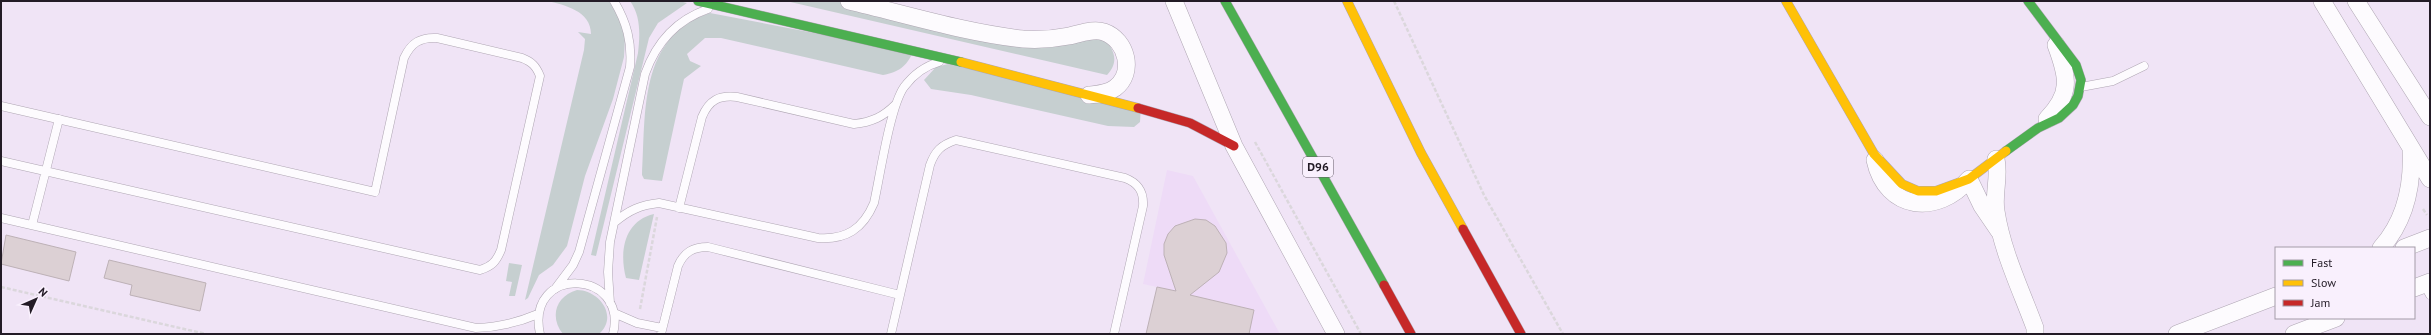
<svg xmlns="http://www.w3.org/2000/svg" width="2431" height="335" font-family="'PT Sans',sans-serif">
	<style>
		.built { fill: #eedbf7 }
		.green { fill: #c6cfd0 }
		.building { fill: #dcd0d4; stroke: #bdb1b6 }
		.lines { fill: none; stroke-linecap: round; stroke-linejoin: round }
		.lane-casing { stroke: #afa6b3; stroke-width: 9 }
		.street-casing { stroke: #afa6b3; stroke-width: 18 }
		.fast-casing { stroke: #afa6b3; stroke-width: 10 }
		.slow-casing { stroke: #afa6b3; stroke-width: 10 }
		.jam-casing { stroke: #afa6b3; stroke-width: 10 }
		.path { stroke: #dbd7dc; stroke-width: 2.5; stroke-dasharray: 4 2; stroke-linecap: butt }
		.lane { stroke: #fdfbfe; stroke-width: 8 }
		.street { stroke: #fdfbfe; stroke-width: 17 }
		.fast { stroke: #4caf50; stroke-width: 9 }
		.slow { stroke: #ffc107; stroke-width: 9 }
		.jam { stroke: #c62828; stroke-width: 9 }
		.labels { text-anchor: middle; stroke-width: 3; stroke-linejoin: round; paint-order: stroke }
		.shield { fill: #f9f0fd; stroke: #635b66; stroke-width: 1 }
		.shield-label { font-size: 12px; font-weight: bold; fill: #231b26 }
	</style>
	<rect width="100%" height="100%" fill="#f0e4f6"/>
	<!-- built -->
	<path class="built" d="M1167 170 1193 176 1280 334H1146L1157 287 1143 284Z"/>
	<!-- green -->
	<path class="green" d="M547 1H609L622 21 625 39 624 57 613 99 585 176 567 246 553 265 539 275 528 298 525 300 584 50 585 39 578 32 591 34C591 11 565 5 547 1Z
		M630 1H679L687 3 658 23 649 38 596 256 591 255 638 53C640 35 641 16 630 1Z
		M786 1H838L1005 39 1102 36C1114 49 1120 61 1107 75Z
		M710 13 913 52C906 67 899 72 883 75L721 38H705L687 54 690 61 701 66 684 79 662 181 644 179 642 175C646 112 638 37 710 13Z
		M948 64 1141 107 1140 122 1134 127 1108 126 971 95 931 89 924 80 936 67Z
		M654 214 639 280 626 278C619 252 624 221 654 214Z
		M509 263 522 265 515 296H509L512 282 506 281Z
		M577 290C599 290 619 316 599 334H563C549 317 556 296 577 290Z"/>
	<!-- building -->
	<path class="building" d="M1195 219 1206 220 1215 226 1226 243 1227 253 1219 272 1190 295 1254 310 1249 334H1146L1157 287 1176 291 1164 255V244L1168 234 1175 226Z
		M6 235 76 252 69 281 1 264Z
		M109 260 206 283 200 311 130 295 132 285 104 278Z"/>
	<g class="lines">
		<defs>
			<path id="lane" d="M2081 87 2113 81 2144 66
				M1 106 375 192 404 58C411 43 420 37 437 38L522 58C532 62 536 66 540 76L501 250C496 262 492 266 480 270L1 161
				M679 208 702 117C709 100 719 95 737 97L854 124C872 122 883 117 896 104
				M1 218 476 328C499 327 517 323 538 314
				M615 222C629 210 641 205 659 203L818 238C846 240 863 229 874 203 880 176 890 107 904 87 913 75 925 66 939 62
				M32 225 59 119
				M2424 284 2430 295
				M555 289 573 265 579 252 630 67C632 42 627 23 614 1
				M610 303 608 272 610 242 645 74C656 43 676 20 708 9
				M614 313 637 323 662 328
				M540 334C525 264 629 269 613 334
				M661 334 678 266C684 252 693 247 708 247L900 295
				M891 334 930 165C935 151 941 145 956 140L1125 178C1138 183 1144 191 1143 206L1114 334"/>
			<path id="street" d="M849 1C905 14 966 33 1023 39 1038 40 1054 39 1069 36 1080 34 1093 28 1104 32 1127 40 1135 73 1115 88 1107 94 1098 94 1089 95
				M1174 1 1234 146 1336 334
				M2322 1 2430 179
				M2356 1 2430 117
				M2047 119C2072 93 2068 77 2056 45
				M1996 159C2000 177 1993 194 1996 211 2002 251 2021 290 2035 328V334
				M1875 160C1886 211 1938 216 1969 179L1982 206 1999 231
				M2381 248C2406 220 2413 185 2411 148
				M2404 248 2430 238
				M2414 288 2430 282
				M2177 334 2276 296
				M2294 334 2336 318"/>
			<path id="fast" d="M698 1 961 62
				M1225 1 1384 285
				M2006 151 2038 128 2059 118 2073 105 2078 96 2081 80 2076 65 2028 1"/>
			<path id="slow" d="M1347 1 1421 153 1463 229
				M1786 1 1874 154 1902 184 1918 191H1936L1969 179 2006 151
				M961 62 1138 108"/>
			<path id="jam" d="M1138 108 1190 123 1234 146
				M1463 229 1521 334
				M1384 285 1411 334"/>
		</defs>
		<!-- lane casing -->
		<use href="#lane" class="lane-casing"/>
		<!-- street casing -->
		<use href="#street" class="street-casing"/>
		<!-- fast casing -->
		<use href="#fast" class="fast-casing"/>
		<!-- slow casing -->
		<use href="#slow" class="slow-casing"/>
		<!-- jam casing -->
		<use href="#jam" class="jam-casing"/>
		<!-- path -->
		<path class="path" d="M1394 1 1484 195 1563 334
			M1255 142 1361 334
			M2423 209 2427 215
			M1 287 206 334
			M640 309 657 217"/>
		<!-- lane -->
		<use href="#lane" class="lane"/>
		<!-- street -->
		<use href="#street" class="street"/>
		<!-- fast -->
		<use href="#fast" class="fast"/>
		<!-- slow -->
		<use href="#slow" class="slow"/>
		<!-- jam -->
		<use href="#jam" class="jam"/>
	</g>
	<g class="labels">
		<!-- shield labels -->
		<rect class="shield" x="1303" y="157" width="30" height="20" rx="3"/>
		<g class="shield-label">
			<text x="1318" y="171">D96</text>
		</g>
	</g>
	<!-- border -->
	<rect width="2431" height="335" fill="none" stroke="#231b26" stroke-width="4"/>
	<!-- legend -->
	<rect x="2275" y="247" width="140" height="72" fill="#f9f0fd" stroke="#a39ba7"/>
	<rect x="2283" y="260" width="20" height="6" fill="#4caf50" stroke="#a39ba7"/>
	<text x="2311" y="267" font-size="12" fill="#231b26">Fast</text>
	<rect x="2283" y="280" width="20" height="6" fill="#ffc107" stroke="#a39ba7"/>
	<text x="2311" y="287" font-size="12" fill="#231b26">Slow</text>
	<rect x="2283" y="300" width="20" height="6" fill="#c62828" stroke="#a39ba7"/>
	<text x="2311" y="307" font-size="12" fill="#231b26">Jam</text>
	<!-- north arrow -->
	<g transform="translate(36 299) rotate(45)" stroke="#f9f0fd" stroke-width="3" paint-order="stroke">
	<path d="M0-3L7 15L0 10L-7 15Z" fill="#231b26"/>
	<text y="-6" font-size="11" font-weight="bold" text-anchor="middle" fill="#231b26">N</text>
	</g>
</svg>
